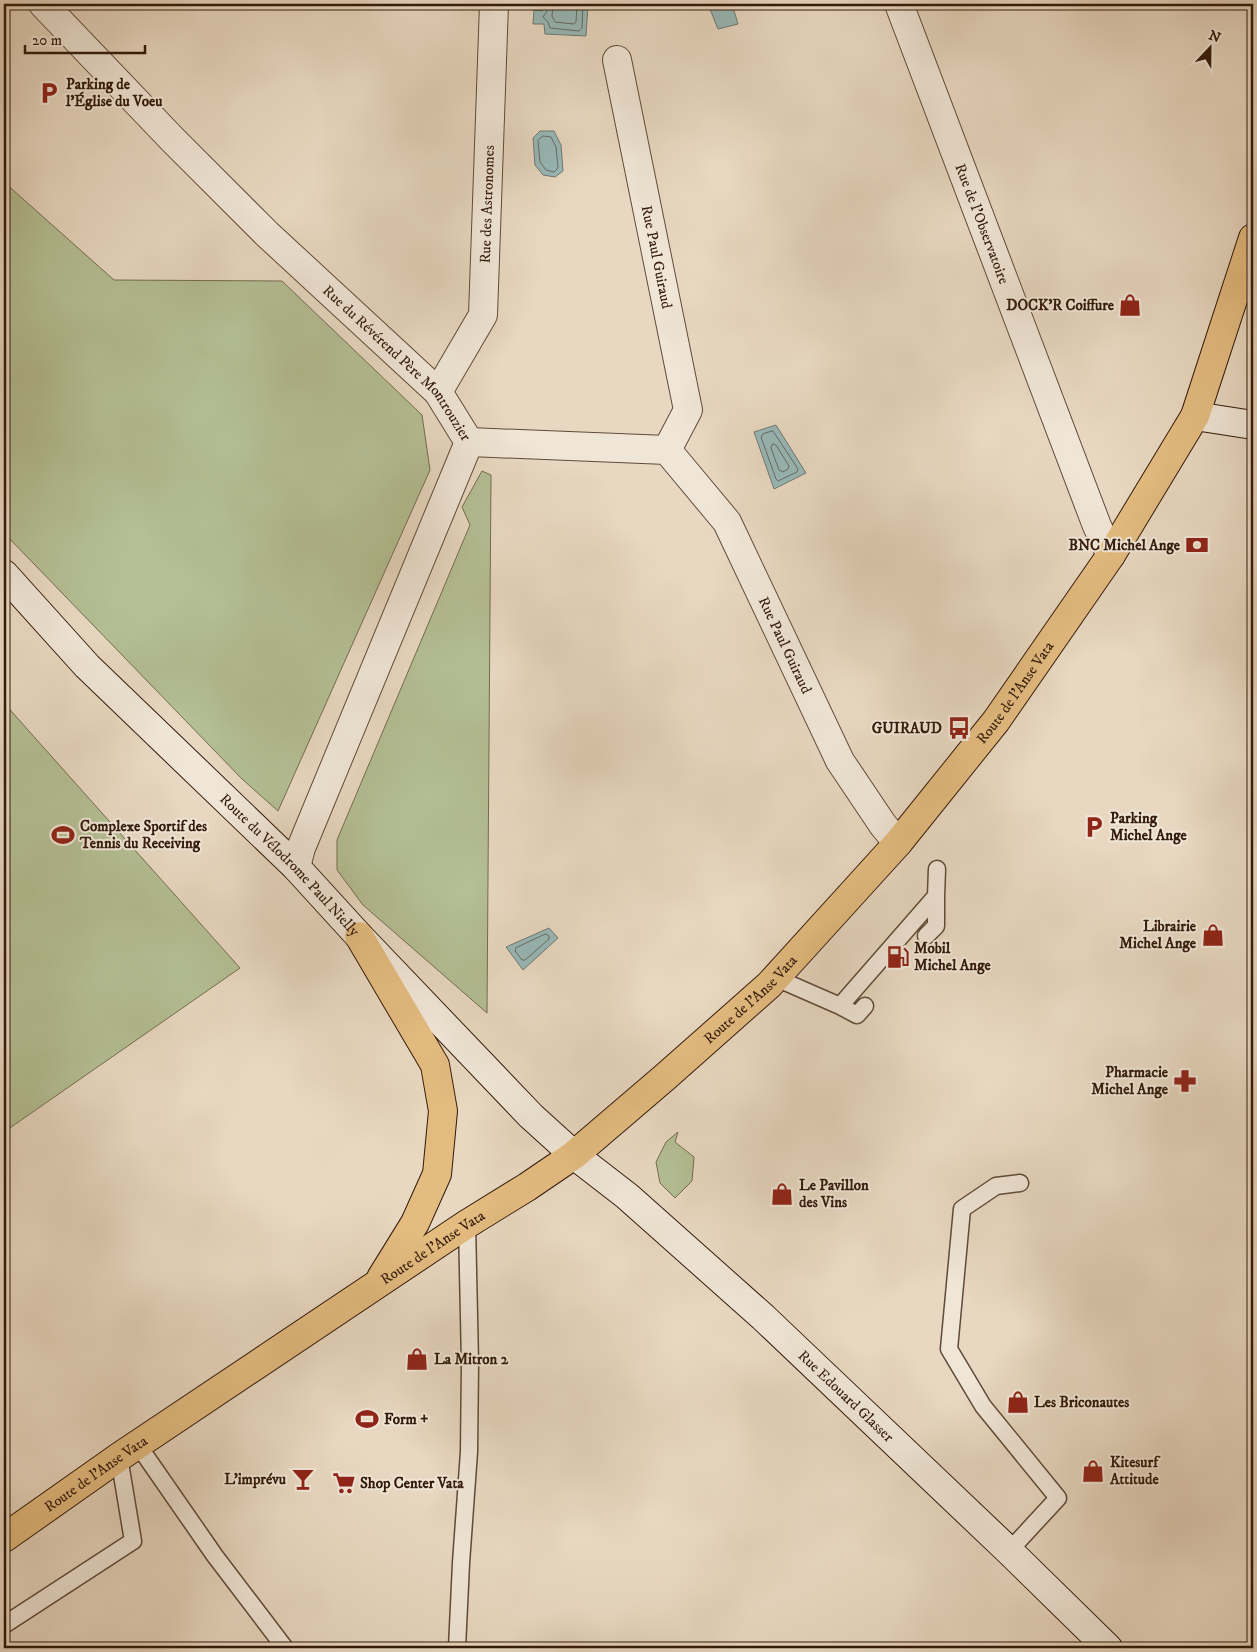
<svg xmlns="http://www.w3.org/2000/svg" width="1257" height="1652" font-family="'IM FELL DW Pica',serif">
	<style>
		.green { fill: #b4bf94; stroke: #746c50 }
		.water { fill: #98b9b9; stroke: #707973 }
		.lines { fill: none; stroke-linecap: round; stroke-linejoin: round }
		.shore { stroke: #666a62; stroke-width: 1 }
		.lane-casing { stroke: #604a38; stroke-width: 19 }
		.street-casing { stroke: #604a38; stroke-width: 30 }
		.secondary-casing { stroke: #331a0b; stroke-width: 30 }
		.primary-casing { stroke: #331a0b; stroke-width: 30 }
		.lane { stroke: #f0e6d7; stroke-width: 16 }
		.street { stroke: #f0e6d7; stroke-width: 28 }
		.secondary { stroke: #f0e6d7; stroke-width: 28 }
		.primary { stroke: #e4bc80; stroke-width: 28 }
		.labels { text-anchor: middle; stroke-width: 4; stroke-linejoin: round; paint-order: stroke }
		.poi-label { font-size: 15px; font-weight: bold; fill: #331a0b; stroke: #f0e6d7; text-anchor: start }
		.street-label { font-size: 15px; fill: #331a0b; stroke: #f0e6d7 }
	</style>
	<rect width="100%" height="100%" fill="#e8d8c1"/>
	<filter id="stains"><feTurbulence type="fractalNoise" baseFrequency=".004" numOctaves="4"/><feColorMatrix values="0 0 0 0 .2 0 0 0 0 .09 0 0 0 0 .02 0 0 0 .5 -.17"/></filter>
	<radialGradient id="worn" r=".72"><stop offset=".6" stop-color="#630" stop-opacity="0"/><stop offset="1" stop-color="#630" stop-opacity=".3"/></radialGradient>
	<!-- green -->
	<path class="green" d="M4 182 114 280 282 281 422 415 430 470 278 811 242 779 4 533Z
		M482 471 491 475 487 1013 363 905 337 870V840L470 525 462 507Z
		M4 703 240 968 4 1132Z
		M678 1132 675 1142 694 1157 692 1181 675 1198 660 1183 656 1162 666 1142Z"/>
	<!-- water -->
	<path class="water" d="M542 4 588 5 586 36 545 34 544 24H533L534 10 542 11Z
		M708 4H732L738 24 718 29Z
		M540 131H554L561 145 563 171 555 177 543 175 535 165 533 138Z
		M776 425 806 473 774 489 754 432Z
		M549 928 558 938 523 970 506 947Z"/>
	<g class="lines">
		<!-- shore -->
		<path class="shore" d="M547 4V11L543 17 548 22 550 28 579 31 582 28 583 4
			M553 4 552 16 555 22 574 24 576 22 577 4
			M543 136 551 137 556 147 558 168 554 172 546 170 540 162 538 141Z
			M773 431 798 469 797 472 778 481 776 479 761 437 763 434Z
			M773 444 776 445 789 466 788 469 783 472 779 470 771 448Z
			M546 934 549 936V939L525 960H522L515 951 516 948Z"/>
		<defs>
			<path id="lane" d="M926 936 936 926V896
				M776 978 840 1006 936 896 937 869
				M840 1006 857 1015 865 1006
				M138 1445 215 1556 285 1648
				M1009 1551 1058 1498 983 1406 949 1349 962 1209 996 1186 1020 1183
				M4 1625 133 1541 119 1457
				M457 1648 461 1563 469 1452 470 1363 467 1224"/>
			<g id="street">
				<path id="s1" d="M43 4 173 140 267 234 438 392 469 442 301 848 296 867"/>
				<path id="s2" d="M899 4 1097 526 1111 555"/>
				<path id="s3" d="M617 60 688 410 667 450"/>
				<path id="s4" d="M438 392 483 315 494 4"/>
				<path id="s5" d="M469 442 667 450 727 522 840 761 883 825 898 843"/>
			</g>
			<g id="secondary">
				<path d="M1195 416 1253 425"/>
				<path id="s6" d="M4 574 87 666 296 867 359 936 531 1116 574 1155 627 1196 763 1317 1009 1551 1108 1648"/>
			</g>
			<g id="primary">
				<path d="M359 936 435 1065 443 1111 437 1174 415 1223 381 1278"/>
				<path id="s7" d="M4 1538 119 1457 467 1224 527 1187 574 1155 664 1078 769 985 898 843 996 721 1111 555 1195 416 1253 238"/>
			</g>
		</defs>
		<!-- lane casing -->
		<use href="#lane" class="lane-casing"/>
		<!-- street casing -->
		<use href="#street" class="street-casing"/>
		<!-- secondary casing -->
		<use href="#secondary" class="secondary-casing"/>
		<!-- primary casing -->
		<use href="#primary" class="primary-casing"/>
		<!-- lane -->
		<use href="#lane" class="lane"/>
		<!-- street -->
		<use href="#street" class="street"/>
		<!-- secondary -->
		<use href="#secondary" class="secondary"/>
		<!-- primary -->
		<use href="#primary" class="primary"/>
	</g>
	<!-- icons -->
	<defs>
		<symbol id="parking-bare" viewBox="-9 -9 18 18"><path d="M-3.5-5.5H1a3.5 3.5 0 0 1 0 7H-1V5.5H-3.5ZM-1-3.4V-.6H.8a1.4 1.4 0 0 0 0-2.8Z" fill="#8f2418" stroke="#f0e6d7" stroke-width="2.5" paint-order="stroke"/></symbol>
		<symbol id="shop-bare" viewBox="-9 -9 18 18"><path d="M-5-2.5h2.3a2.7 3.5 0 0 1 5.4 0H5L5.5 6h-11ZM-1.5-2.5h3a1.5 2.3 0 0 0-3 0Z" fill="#8f2418" stroke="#f0e6d7" stroke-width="2.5" paint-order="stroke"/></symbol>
		<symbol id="bank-bare" viewBox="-9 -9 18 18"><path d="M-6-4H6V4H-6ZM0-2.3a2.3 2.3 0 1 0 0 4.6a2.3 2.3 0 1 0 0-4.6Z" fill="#8f2418" stroke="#f0e6d7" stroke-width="2.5" paint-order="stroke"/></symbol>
		<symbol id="bus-bare" viewBox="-9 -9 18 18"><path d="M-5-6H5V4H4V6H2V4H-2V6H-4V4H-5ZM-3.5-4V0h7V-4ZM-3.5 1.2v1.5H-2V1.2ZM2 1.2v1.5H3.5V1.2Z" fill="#8f2418" stroke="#f0e6d7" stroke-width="2.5" paint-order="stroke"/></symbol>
		<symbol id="stadium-bare" viewBox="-9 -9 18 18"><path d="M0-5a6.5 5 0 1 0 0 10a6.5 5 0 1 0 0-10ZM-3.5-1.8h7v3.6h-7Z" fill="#8f2418" stroke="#f0e6d7" stroke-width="2.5" paint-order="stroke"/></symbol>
		<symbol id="fuel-bare" viewBox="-9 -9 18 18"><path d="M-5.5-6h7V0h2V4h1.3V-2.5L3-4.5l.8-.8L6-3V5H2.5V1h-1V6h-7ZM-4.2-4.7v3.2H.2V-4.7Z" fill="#8f2418" stroke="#f0e6d7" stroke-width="2.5" paint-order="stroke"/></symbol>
		<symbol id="pharmacy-bare" viewBox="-9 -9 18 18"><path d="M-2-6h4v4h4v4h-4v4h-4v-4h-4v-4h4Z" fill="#8f2418" stroke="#f0e6d7" stroke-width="2.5" paint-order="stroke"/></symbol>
		<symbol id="bar-bare" viewBox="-9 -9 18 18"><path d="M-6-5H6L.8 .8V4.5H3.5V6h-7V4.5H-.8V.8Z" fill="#8f2418" stroke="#f0e6d7" stroke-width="2.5" paint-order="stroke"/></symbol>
		<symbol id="supermarket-bare" viewBox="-9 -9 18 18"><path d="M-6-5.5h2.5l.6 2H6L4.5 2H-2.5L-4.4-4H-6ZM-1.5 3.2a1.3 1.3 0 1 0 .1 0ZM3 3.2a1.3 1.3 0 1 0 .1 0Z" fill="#8f2418" stroke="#f0e6d7" stroke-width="2.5" paint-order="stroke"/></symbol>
	</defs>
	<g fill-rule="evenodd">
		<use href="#parking-bare" x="33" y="77" width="32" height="32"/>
		<use href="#shop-bare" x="1114" y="289" width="32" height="32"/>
		<use href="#bank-bare" x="1181" y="529" width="32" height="32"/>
		<use href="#bus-bare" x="943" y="712" width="32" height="32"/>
		<use href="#parking-bare" x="1078" y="811" width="32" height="32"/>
		<use href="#stadium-bare" x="47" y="819" width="32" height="32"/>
		<use href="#shop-bare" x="1197" y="919" width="32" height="32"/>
		<use href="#fuel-bare" x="882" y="941" width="32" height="32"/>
		<use href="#pharmacy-bare" x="1169" y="1065" width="32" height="32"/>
		<use href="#shop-bare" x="766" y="1178" width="32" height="32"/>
		<use href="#shop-bare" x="401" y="1343" width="32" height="32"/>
		<use href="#shop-bare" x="1002" y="1386" width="32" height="32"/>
		<use href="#stadium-bare" x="351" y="1403" width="32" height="32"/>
		<use href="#shop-bare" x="1077" y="1455" width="32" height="32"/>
		<use href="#bar-bare" x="287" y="1463" width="32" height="32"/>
		<use href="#supermarket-bare" x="328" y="1467" width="32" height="32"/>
	</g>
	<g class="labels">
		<!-- poi labels -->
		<g class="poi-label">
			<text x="66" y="89">Parking de<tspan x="66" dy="17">l'Église du Voeu</tspan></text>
			<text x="1114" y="310" text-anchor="end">DOCK'R Coiffure</text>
			<text x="1180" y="550" text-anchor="end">BNC Michel Ange</text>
			<text x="942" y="733" text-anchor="end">GUIRAUD</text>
			<text x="1110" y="823">Parking<tspan x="1110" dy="17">Michel Ange</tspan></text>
			<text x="80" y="831">Complexe Sportif des<tspan x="80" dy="17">Tennis du Receiving</tspan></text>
			<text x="1196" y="931" text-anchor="end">Librairie<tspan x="1196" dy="17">Michel Ange</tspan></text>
			<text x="914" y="953">Mobil<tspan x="914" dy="17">Michel Ange</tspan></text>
			<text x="1168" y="1077" text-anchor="end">Pharmacie<tspan x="1168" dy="17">Michel Ange</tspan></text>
			<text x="799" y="1190">Le Pavillon<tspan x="799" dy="17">des Vins</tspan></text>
			<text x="434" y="1364">La Mitron 2</text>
			<text x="1034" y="1407">Les Briconautes</text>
			<text x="384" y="1424">Form +</text>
			<text x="1110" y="1467">Kitesurf<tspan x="1110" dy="17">Attitude</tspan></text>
			<text x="286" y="1484" text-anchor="end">L'imprévu</text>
			<text x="360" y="1488">Shop Center Vata</text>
		</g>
		<!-- street labels -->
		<g class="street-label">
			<text dy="5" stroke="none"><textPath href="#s4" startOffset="200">Rue des Astronomes</textPath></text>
			<text dy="5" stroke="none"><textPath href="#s2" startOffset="235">Rue de l'Observatoire</textPath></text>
			<text dy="5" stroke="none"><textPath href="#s3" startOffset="201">Rue Paul Guiraud</textPath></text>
			<text dy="5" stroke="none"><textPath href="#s1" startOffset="505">Rue du Révérend Père Montrouzier</textPath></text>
			<text dy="5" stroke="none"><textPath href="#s5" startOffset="428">Rue Paul Guiraud</textPath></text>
			<text dy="5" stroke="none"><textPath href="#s7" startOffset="1328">Route de l'Anse Vata</textPath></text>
			<text dy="5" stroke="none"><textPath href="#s6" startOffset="408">Route du Vélodrome Paul Nielly</textPath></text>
			<text dy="5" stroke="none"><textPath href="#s7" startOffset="922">Route de l'Anse Vata</textPath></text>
			<text dy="5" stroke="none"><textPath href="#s7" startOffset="518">Route de l'Anse Vata</textPath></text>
			<text dy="5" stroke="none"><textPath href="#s6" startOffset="1178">Rue Edouard Glasser</textPath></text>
			<text dy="5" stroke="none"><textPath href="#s7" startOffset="112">Route de l'Anse Vata</textPath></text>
		</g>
	</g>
	<!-- margin -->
	<rect width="1257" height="1652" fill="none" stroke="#e8d8c1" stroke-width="20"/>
	<rect x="5" y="5" width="1247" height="1642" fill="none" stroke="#331a0b" stroke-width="2.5"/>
	<rect x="10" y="10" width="1237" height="1632" fill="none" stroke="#331a0b"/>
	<!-- north arrow -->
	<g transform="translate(1210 48) rotate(22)" stroke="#f0e6d7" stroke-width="4" paint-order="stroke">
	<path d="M0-4L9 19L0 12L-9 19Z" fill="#331a0b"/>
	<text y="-8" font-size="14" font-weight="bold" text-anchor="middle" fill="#331a0b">N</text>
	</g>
	<!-- scale -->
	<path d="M25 45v8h120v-8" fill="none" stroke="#331a0b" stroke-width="2.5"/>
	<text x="32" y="45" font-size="15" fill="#331a0b" stroke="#f0e6d7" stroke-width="4" paint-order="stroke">20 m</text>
	<rect width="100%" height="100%" filter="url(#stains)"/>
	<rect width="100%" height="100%" fill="url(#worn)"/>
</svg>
